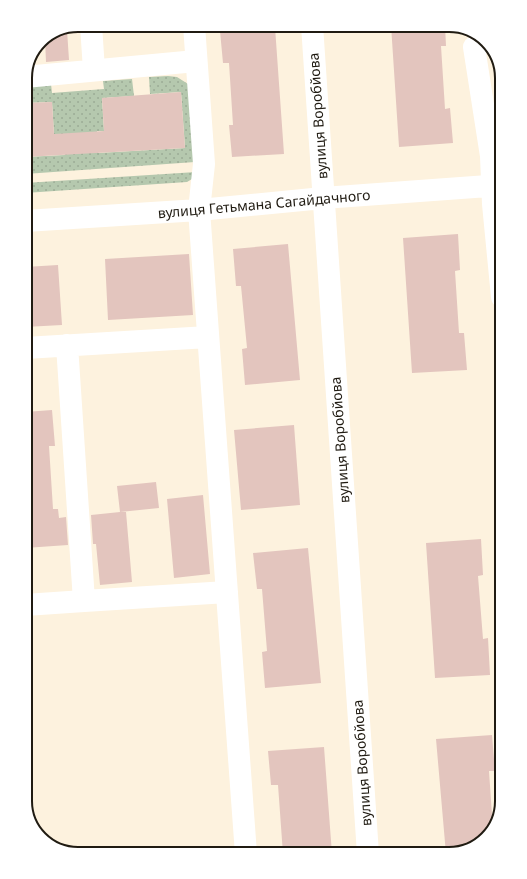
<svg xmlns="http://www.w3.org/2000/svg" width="527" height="879" font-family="'Noto Sans',sans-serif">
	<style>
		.grass { fill: url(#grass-dots) }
		.building { fill: #e3c5be }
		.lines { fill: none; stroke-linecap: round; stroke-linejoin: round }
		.minor { stroke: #fff; stroke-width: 22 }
		.labels { text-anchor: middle; stroke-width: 3; stroke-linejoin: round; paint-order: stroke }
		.street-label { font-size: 14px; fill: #201b12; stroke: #fff }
		.rim { fill: none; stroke: #201b12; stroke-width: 2 }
	</style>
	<defs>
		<pattern id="grass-dots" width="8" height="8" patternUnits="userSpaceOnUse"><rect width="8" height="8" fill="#b5c8ae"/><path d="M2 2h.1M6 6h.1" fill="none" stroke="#9bab95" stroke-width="1.8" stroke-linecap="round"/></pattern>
	</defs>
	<rect width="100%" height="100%" fill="#fdf2de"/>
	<!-- grass -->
	<path class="grass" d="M168 76 177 77 188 84 195 162 25 174V157L65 155 54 134 52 102 25 103V86L51 84 52 93 104 89 103 81 132 79 134 96 102 98 104 131H97L98 153 185 148 181 92 150 94 149 77Z
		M196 172 192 179 187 182 25 193V183Z"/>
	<!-- building -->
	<path class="building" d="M391 25H445L446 46H441L445 109 450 108 453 143 399 147Z
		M275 27 284 154 232 157 229 125H233L229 63H223L220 31Z
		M67 30 69 60 46 62 45 39Z
		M181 92 185 148 25 157V103L52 102 54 134 104 131 102 98Z
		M458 234 460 270 455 271 459 333H464L467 370 412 373 403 238Z
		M288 244 300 380 245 385 242 349 247 348 241 286H236L233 249Z
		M189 254 193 315 108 320 105 259Z
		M58 265 62 325 25 327V267Z
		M52 410 55 446H49L53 509H58L59 518 66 517 68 545 25 548V412Z
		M294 425 300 505 241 510 234 430Z
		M156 482 159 508 120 512 117 486Z
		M203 495 210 574 174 578 167 499Z
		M120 512H126L132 582 100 585 96 544H93L91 515Z
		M481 539 483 575 478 576 483 639 488 638 490 675 435 678 426 543Z
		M308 548 321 683 265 688 262 652 267 651 262 589H257L253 553Z
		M492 735 495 771H489L493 830 472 849 446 854 436 739Z
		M324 747 332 854H283L278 785H271L268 751Z"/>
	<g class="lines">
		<!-- minor -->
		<path class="minor" d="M91 25 94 70
			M194 25 204 164 199 210 246 854
			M312 25 368 854
			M474 47 491 156 493 204 502 297
			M25 77 196 61
			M25 221 199 210 323 198 502 185
			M25 348 208 337
			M84 601 227 592
			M25 605 84 601 67 345"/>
	</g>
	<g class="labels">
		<!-- street labels -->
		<g class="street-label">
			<text transform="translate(318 116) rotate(-94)" y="5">вулиця Воробйова</text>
			<text transform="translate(264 204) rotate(-5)" y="5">вулиця Гетьмана Сагайдачного</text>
			<text transform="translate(340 440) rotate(-94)" y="5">вулиця Воробйова</text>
			<text transform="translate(362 763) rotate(-94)" y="5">вулиця Воробйова</text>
		</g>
	</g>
	<!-- crop -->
	<path d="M0 0H527V879H0ZM78 32H449A46 46 0 0 1 495 78V801A46 46 0 0 1 449 847H78A46 46 0 0 1 32 801V78A46 46 0 0 1 78 32Z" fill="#fff" fill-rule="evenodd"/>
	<path class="rim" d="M78 32H449A46 46 0 0 1 495 78V801A46 46 0 0 1 449 847H78A46 46 0 0 1 32 801V78A46 46 0 0 1 78 32Z"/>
</svg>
